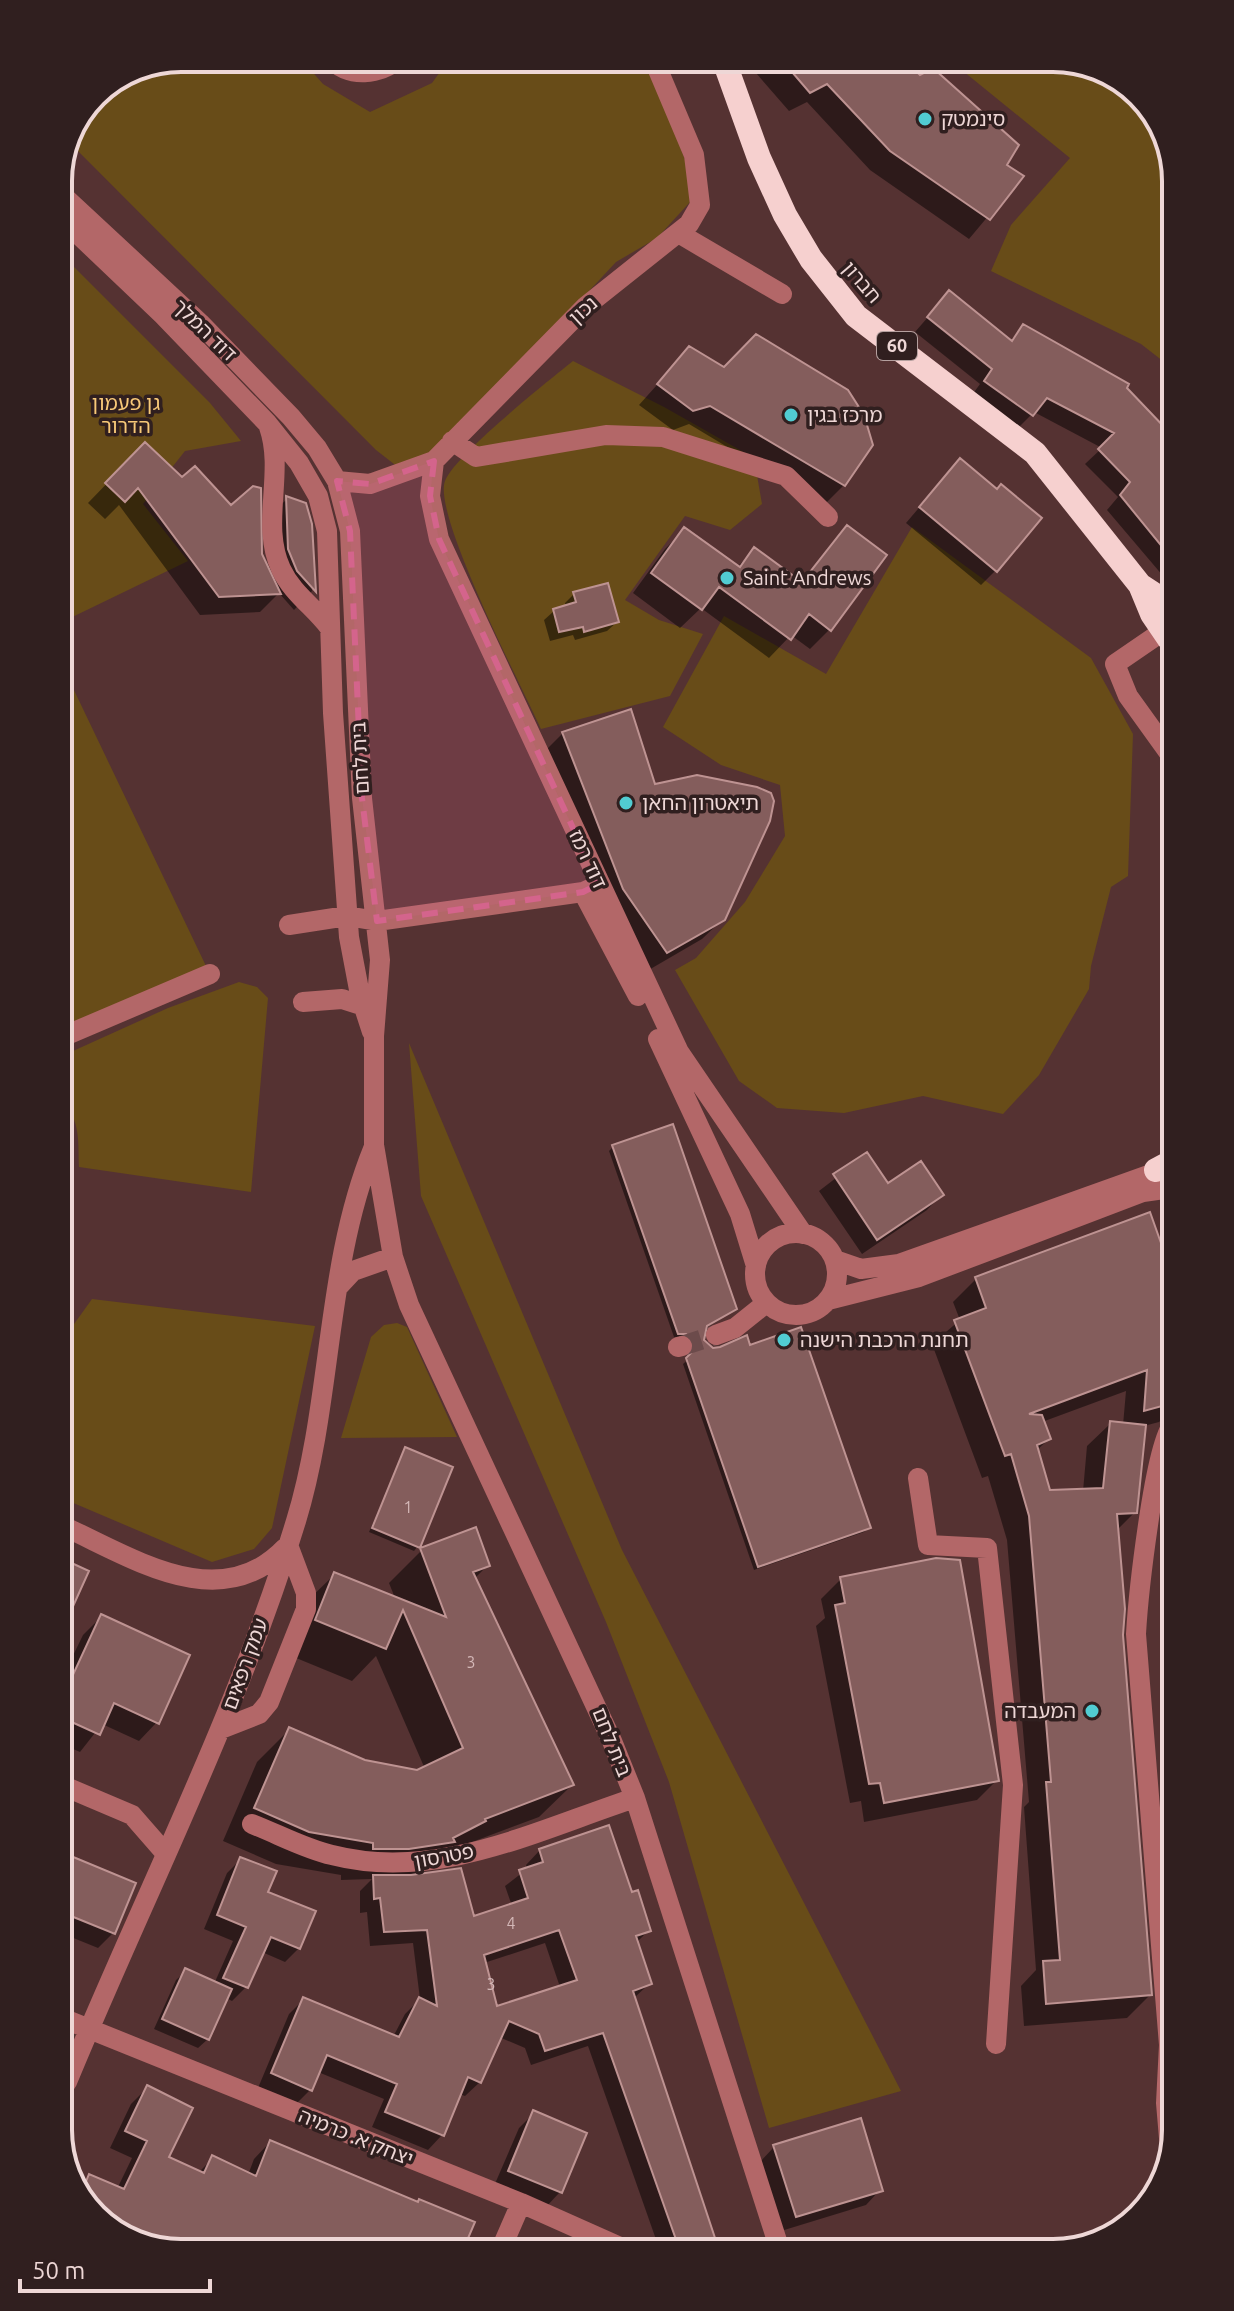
<svg xmlns="http://www.w3.org/2000/svg" width="1234" height="2311" font-family="Ubuntu,'Noto Sans Hebrew',sans-serif">
	<style>
		.green { fill: #684c18 }
		.shadow { fill: #0007; fill-rule: evenodd }
		.building { fill: #845d5c; stroke: #be9392; stroke-width: 2; fill-rule: evenodd }
		.lines { fill: none; stroke-linecap: round; stroke-linejoin: round }
		.minor-tunnel { stroke: #6c4b4b; stroke-width: 20; stroke-dasharray: 20 10; stroke-linecap: butt }
		.minor { stroke: #b36768; stroke-width: 20 }
		.highway { stroke: #f6d0cf; stroke-width: 24 }
		.marked { fill: #d4648c; fill-opacity: 0.2; stroke: #d4648c; stroke-width: 6; stroke-dasharray: 16 10; stroke-linejoin: round }
		.poi-dot { fill: #51ccd2; stroke: #301f1f; stroke-width: 3 }
		.labels { text-anchor: middle; stroke-width: 7; stroke-linejoin: round; paint-order: stroke }
		.number-label { font-size: 16px; fill: #d4b8b8 }
		.shield { fill: #301f1f; stroke: #b5a09f; stroke-width: 2 }
		.shield-label { font-size: 18px; font-weight: bold; fill: #eed7d6 }
		.poi-label { font-size: 20px; fill: #eed7d6; stroke: #301f1f; text-anchor: start }
		.street-label { font-size: 20px; fill: #eed7d6; stroke: #301f1f }
		.park-label { font-size: 20px; fill: #f8c978; stroke: #301f1f }
		.rim { fill: none; stroke: #eed7d6; stroke-width: 4 }
	</style>
	<rect width="100%" height="100%" fill="#553232"/>
	<!-- green -->
	<path class="green" d="M181 58H300L323 84 370 112 432 83 450 58H648L688 168 690 202 657 238 616 262 429 463 403 471 376 450 71 144 94 94Z
		M947 58H1062L1122 79 1166 134 1168 365 1141 344 991 271 1011 225 1070 158Z
		M59 252 210 403 241 441 185 451 143 504 188 561 60 623Z
		M573 361 664 407 754 458 762 504 730 530 685 516 625 600 659 620 703 634 670 696 541 729C523 689 432 514 445 481 455 455 548 381 573 361Z
		M912 527 1091 658 1133 734 1128 876 1111 887 1091 966 1089 989 1039 1075 1003 1114 923 1096 844 1113 777 1108 739 1081 675 970 696 958 745 902 785 836 780 785 721 765 663 727 724 616 826 674Z
		M61 663 206 966 62 1036Z
		M239 982 257 987 268 998 251 1192 79 1167C78 1145 81 1119 63 1104L62 1056 168 1008Z
		M409 1043 622 1550 901 2091 769 2128 669 1782 606 1622 421 1196Z
		M92 1299 315 1326 272 1528 254 1549 212 1562 64 1499V1338Z
		M397 1323 407 1327 457 1437 341 1438 371 1337 384 1325Z"/>
	<!-- shadow -->
	<path class="shadow" d="M771 58H900L1004 166 1021 177 969 239 870 170 807 102 789 111 756 73Z
		M949 293 1009 342 1024 327 1124 388 1168 434 1169 583 1107 510 1118 497 1085 464 1102 448 1034 412 1018 428 972 395 980 384 915 332Z
		M690 348 721 367 844 485 824 505 689 424 673 430 639 405Z
		M145 444 269 573 267 518 287 499 310 525 312 591 294 610 279 593 260 612 200 615 119 505 105 519 88 503Z
		M946 476 996 570 981 585 906 523Z
		M847 528 830 629 810 649 791 635 769 658 701 608 680 628 633 593 665 549 685 529 737 567 755 550 800 583Z
		M574 594 617 622 607 631 575 640 573 635 550 641 544 620 554 611 566 607 565 603Z
		M563 733 654 786 723 919 702 939 647 971 543 753Z
		M613 1147 735 1309 704 1328 701 1339 869 1528 864 1532 754 1570 683 1364 691 1357V1347L682 1337H674L609 1151Z
		M867 1154 888 1186 941 1195 927 1210 862 1254 819 1191Z
		M1160 1244 1172 1253 1173 1408 1159 1422 1144 1426 1135 1512 1117 1530 1121 1635 1150 1995 1127 2018 1024 2026 1021 1986 1036 1970 1024 1807 1029 1802 1007 1540 988 1476 982 1478 932 1344 960 1320 953 1302 976 1279ZM1126 1391 1123 1425 1110 1424 1087 1446 1083 1491 1048 1492 1036 1451 1049 1439 1042 1422Z
		M406 1450 418 1546 414 1551 369 1532Z
		M422 1550 488 1565 474 1579 572 1785 539 1817 456 1848 418 1876 473 1918 512 1906 505 1886 527 1869 526 1865 540 1850 631 1895 649 1930 636 1943 650 1983 633 1999 716 2247 659 2248 588 2046 531 2065 525 2048 499 2037 480 2082 465 2096 459 2094 442 2135 428 2150 372 2127 384 2099 318 2072 311 2089 296 2104 258 2088 289 2014 304 1999 393 2037 405 2014 420 1999 413 1943 370 1946 367 1912 360 1913V1891L372 1879 341 1880V1875L276 1864 223 1841 257 1762 289 1730 365 1762 417 1772 425 1769 376 1656 352 1681 284 1653 302 1606 335 1574 395 1598 389 1583ZM545 1943 560 1987 496 2008 484 1963Z
		M841 1579 997 1780 977 1800 864 1822 861 1801 850 1803 816 1626 825 1618 821 1599Z
		M101 1617 157 1722 139 1741 102 1724 80 1752 66 1746 65 1672 83 1635Z
		M66 1856 113 1933 98 1948 66 1935Z
		M241 1859 299 1948 285 1962 262 1952 246 1987 232 2001 226 1998 208 2039 198 2048 154 2029 176 1980 186 1971 214 1984 233 1941 204 1929 227 1873Z
		M147 2088 167 2158 198 2173 213 2158 248 2175 254 2159 270 2142 461 2250 112 2232 77 2189 90 2176 117 2189 132 2158 110 2148 131 2104Z
		M534 2113 560 2192 546 2207 494 2186 519 2128Z
		M774 2147 880 2190 866 2205 781 2231 760 2162Z
		M953 2240 955 2245H932Z"/>
	<!-- building -->
	<path class="building" d="M780 58H903L920 75 933 68 1019 145 1007 165 1024 176 990 220 890 151 827 84 810 93Z
		M949 290 1012 341 1023 324 1129 384 1127 388 1168 431V554L1120 495 1130 482 1098 449 1114 433 1047 398 1033 416 984 381 992 369 927 317Z
		M756 334 848 390 864 415 873 445 845 486 710 406 693 411 657 384 689 346 724 367Z
		M145 442 182 477 195 466 231 505 253 486 261 488 262 554 281 594 219 597 138 488 125 502 105 483Z
		M960 458 997 489 1001 484 1042 518 997 572 919 507Z
		M286 496 306 503 312 524 316 592 297 571 288 549Z
		M847 525 887 555 831 631 809 614 791 640 719 587 702 610 651 573 684 527 740 567 754 547 802 582Z
		M608 583 619 622 584 632 583 627 559 632 553 609 576 602 573 592Z
		M631 709 655 784 697 775 757 787 771 793 774 801 770 821 725 920 667 953 623 889 562 732Z
		M673 1124 737 1309 707 1326 704 1340 713 1348 720 1347 747 1335 750 1345 801 1327 871 1528 758 1567 686 1358 694 1350V1342L686 1334H678L612 1145Z
		M867 1152 888 1183 921 1161 944 1195 877 1240 833 1174Z
		M1150 1212 1161 1243 1172 1252 1173 1403 1144 1411 1147 1370 1029 1414 1042 1415 1051 1439 1037 1445 1050 1490 1103 1488 1110 1421 1146 1425 1137 1513 1117 1514 1125 1609 1123 1635 1152 1995 1046 2004 1043 1961 1060 1960 1046 1782H1051L1029 1516 1011 1454 1005 1456 954 1320 986 1308 975 1277Z
		M405 1447 453 1467 420 1548 372 1528Z
		M476 1527 490 1566 473 1572 574 1785 485 1819 486 1821 453 1838 455 1842 409 1849H373V1843L309 1832 254 1808 289 1727 365 1760 417 1770 463 1748 403 1610 386 1649 315 1620 334 1572 446 1617 420 1548Z
		M936 1558 960 1560 999 1781 884 1803 880 1783 869 1784 835 1605 845 1603 840 1577Z
		M65 1560 89 1571 65 1624Z
		M101 1614 190 1655 159 1724 114 1703 100 1735 65 1719V1692Z
		M609 1825 632 1892 638 1890 651 1931 636 1936 652 1984 633 1991 718 2247 679 2248 603 2033 545 2051 539 2034 509 2021 481 2083 468 2077 444 2136 385 2112 397 2084 327 2055 312 2091 271 2073 303 1997 399 2037 419 1997 437 2006 427 1930 384 1932 380 1898 374 1899 373 1875H411L461 1868 474 1916 528 1898 519 1870 543 1862 539 1849ZM559 1930 577 1980 497 2006 484 1955Z
		M66 1854 136 1883 115 1934 66 1914Z
		M240 1857 277 1871 268 1892 316 1911 300 1949 271 1937 248 1988 223 1978 246 1927 217 1915Z
		M185 1968 232 1989 209 2040 162 2019Z
		M147 2085 193 2108 169 2157 204 2173 212 2155 256 2176 270 2140 418 2202 419 2199 475 2222 463 2250 173 2253 112 2232 81 2194 89 2174 124 2189 147 2141 125 2131Z
		M533 2110 587 2133 562 2193 508 2171Z
		M861 2118 883 2191 796 2217 773 2145Z"/>
	<g class="lines">
		<!-- minor-tunnel -->
		<path class="minor-tunnel" d="M682 1346 716 1335"/>
		<!-- minor -->
		<path class="minor" d="M330 58C349 79 380 75 400 58
			M58 191 200 323 291 417 317 448 337 481 350 531 362 798 380 960 374 1036V1145L393 1257 409 1305 612 1741 635 1798 779 2247
			M58 215 163 315 267 423 299 463 318 496 327 531 333 713 349 937 360 995 372 1032
			M680 234 782 294
			M269 427C285 473 260 524 281 569 292 593 314 607 329 627
			M452 441 476 457 606 435 663 437 786 476 828 517
			M434 461 430 496 439 539 679 1052 803 1234
			M337 481 370 484 434 461 586 306 689 224 700 205 694 155 653 58
			M1169 627 1115 664 1128 696 1169 753
			M583 892 638 996
			M289 925 347 916 377 921 583 892 596 886
			M303 1002 342 999 364 1006
			M62 1037 210 974
			M658 1039 740 1214 756 1266
			M755 1274a41 41 0 1 1 82 0a41 41 0 1 1-82 0Z
			M835 1260 861 1269 899 1264 1171 1167
			M339 1286 353 1271 393 1257
			M828 1300 919 1277 1143 1192 1171 1188
			M716 1335 735 1328 760 1308
			M678 1347 682 1346
			M918 1478 928 1545 987 1548 1013 1785 996 2044
			M65 1527C133 1558 220 1616 285 1548
			M221 1729 259 1714 269 1702 306 1609V1593L288 1545
			M66 1787 132 1815 166 1854
			M252 1824C278 1834 305 1849 332 1855 437 1882 537 1830 635 1798
			M67 2020 521 2203 622 2248
			M67 2082C144 1895 237 1715 296 1521 333 1400 325 1267 373 1149
			M1170 2150 1166 2103 1169 2045 1136 1634C1138 1599 1154 1446 1173 1424
			M501 2249 521 2203"/>
		<!-- highway -->
		<path class="highway" d="M723 58 759 158 785 215 811 259 856 316 1035 453 1140 585 1169 604
			M1140 585 1152 614 1169 639
			M1156 1170 1171 1162"/>
	</g>
	<!-- marked area -->
	<path class="marked" d="M434 461 430 496 439 539 599 884 583 892 377 921 362 798 350 531 337 481 370 484Z"/>
	<!-- markers -->
	<g class="poi-dot">
		<circle cx="925" cy="119" r="8"/>
		<circle cx="791" cy="415" r="8"/>
		<circle cx="727" cy="578" r="8"/>
		<circle cx="626" cy="803" r="8"/>
		<circle cx="784" cy="1340" r="8"/>
		<circle cx="1092" cy="1711" r="8"/>
	</g>
	<g class="labels">
		<!-- number labels -->
		<g class="number-label">
			<text x="408" y="1513">1</text>
			<text x="471" y="1668">3</text>
			<text x="511" y="1929">4</text>
			<text x="491" y="1990">3</text>
		</g>
		<!-- shield labels -->
		<rect class="shield" x="877" y="332" width="40" height="28" rx="6"/>
		<g class="shield-label">
			<text x="897" y="352">60</text>
		</g>
		<!-- poi labels -->
		<g class="poi-label">
			<text x="941" y="126">סינמטק</text>
			<text x="807" y="422">מרכז בגין</text>
			<text x="743" y="585">Saint Andrews</text>
			<text x="642" y="810">תיאטרון החאן</text>
			<text x="800" y="1347">תחנת הרכבת הישנה</text>
			<text x="1076" y="1718" text-anchor="end">המעבדה</text>
		</g>
		<!-- street labels -->
		<g class="street-label">
			<text transform="translate(862 282) rotate(49)" y="7">חברון</text>
			<text transform="translate(583 310) rotate(-42)" y="7">נכון</text>
			<text transform="translate(205 330) rotate(44)" y="7">דוד המלך</text>
			<text transform="translate(360 758) rotate(-93)" y="7">בית לחם</text>
			<text transform="translate(588 859) rotate(65)" y="7">דוד רמז</text>
			<text transform="translate(245 1664) rotate(-70)" y="7">עמק רפאים</text>
			<text transform="translate(612 1742) rotate(68)" y="7">בית לחם</text>
			<text transform="translate(444 1856) rotate(-10)" y="7">פטרסון</text>
			<text transform="translate(356 2137) rotate(22)" y="7">יצחק א. כרמיה</text>
		</g>
		<!-- park labels -->
		<g class="park-label">
			<text x="126" y="410">גן פעמון<tspan x="126" dy="23">הדרור</tspan></text>
		</g>
	</g>
	<!-- crop -->
	<path d="M0 0H1234V2311H0ZM181 72H1053A109 109 0 0 1 1162 181V2130A109 109 0 0 1 1053 2239H181A109 109 0 0 1 72 2130V181A109 109 0 0 1 181 72Z" fill="#301f1f" fill-rule="evenodd"/>
	<path class="rim" d="M181 72H1053A109 109 0 0 1 1162 181V2130A109 109 0 0 1 1053 2239H181A109 109 0 0 1 72 2130V181A109 109 0 0 1 181 72Z"/>
	<!-- scale -->
	<path d="M20 2279v12h190v-12" fill="none" stroke="#eed7d6" stroke-width="4"/>
	<text x="32" y="2279" font-size="24" fill="#eed7d6" stroke="#301f1f" stroke-width="6" paint-order="stroke">50 m</text>
</svg>
